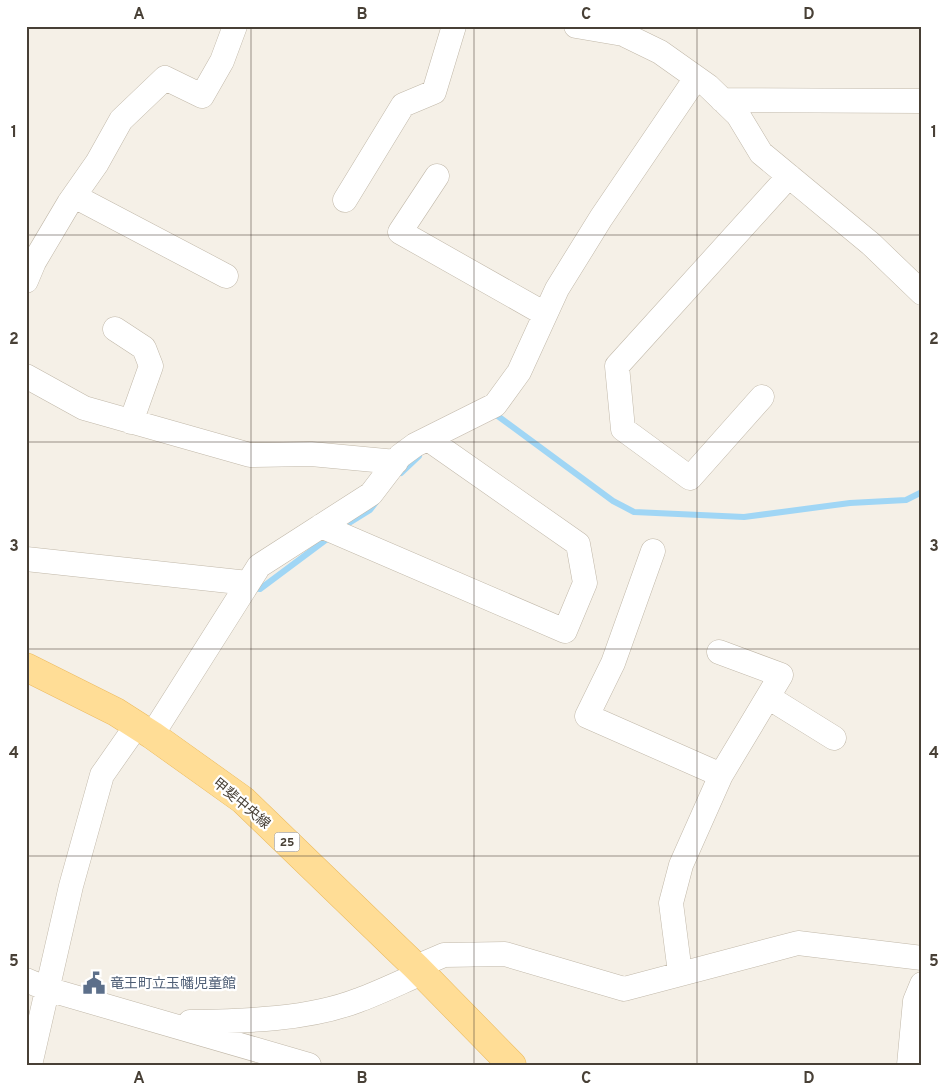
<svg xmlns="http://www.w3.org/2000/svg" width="948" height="1091" font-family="Overpass,'Noto Sans JP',sans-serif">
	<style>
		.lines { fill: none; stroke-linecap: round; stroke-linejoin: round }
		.stream { stroke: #a0d6f5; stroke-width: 6 }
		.minor-casing { stroke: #c1b8a9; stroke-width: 25 }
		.primary-casing { stroke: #ecbb5e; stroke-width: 29 }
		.minor { stroke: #fff; stroke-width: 24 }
		.primary { stroke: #ffdd96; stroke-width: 28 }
		.grid { fill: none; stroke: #484036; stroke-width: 1; stroke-opacity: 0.55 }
		.labels { text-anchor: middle; stroke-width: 4.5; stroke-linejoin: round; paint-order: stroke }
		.shield { fill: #fff; stroke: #7f7972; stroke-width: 1 }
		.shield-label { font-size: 12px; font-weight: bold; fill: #484036 }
		.street-label { font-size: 14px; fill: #484036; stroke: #fff }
		.service-label { font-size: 14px; fill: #4e5e75; stroke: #fff; text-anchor: start }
		.neatline { fill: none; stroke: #484036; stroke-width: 2 }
		.grid-label { font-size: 16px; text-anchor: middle; font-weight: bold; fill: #484036 }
	</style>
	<rect width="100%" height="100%" fill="#f5f0e7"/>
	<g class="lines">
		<!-- stream -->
		<path class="stream" d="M491 416 495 414 613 501 634 512 744 517 850 503 906 500 922 492
			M401 473 419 456
			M341 528 370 510 377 501
			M251 588 260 589 331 536"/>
		<defs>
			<path id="minor" d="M576 26 623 34 660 52 708 86 738 115 761 153 871 244 922 293
				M722 100 922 101
				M437 176 400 232 545 314
				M74 196 226 276
				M345 200 403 105 434 92 454 26
				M26 281 34 262 69 203 97 163 121 120 165 78 202 96 222 61 235 26
				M115 329 144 348 151 366 131 422
				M26 376 84 408 250 455 311 454 396 462
				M762 397 690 478 623 429 617 366 789 176
				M321 526 565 631 585 583 578 544 428 439
				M653 551 613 663 587 716 721 775
				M26 559 248 583
				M768 697 834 738
				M152 735 259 566 371 494 400 456 415 445 495 405 519 372 557 289 601 218 696 78
				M416 967 444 955 505 954 624 989 798 943 922 958
				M680 973 671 903 681 865 721 775 781 675 719 652
				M26 980 47 989 309 1065
				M190 1022C244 1021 308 1020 359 1000 381 992 401 982 422 973
				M30 1065 71 886 102 775 137 725
				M909 1065 915 1001 922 984"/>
			<path id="primary" d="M26 667 116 712 152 735 243 800 416 967 512 1065"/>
		</defs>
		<!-- minor casing -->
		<use href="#minor" class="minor-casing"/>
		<!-- primary casing -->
		<use href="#primary" class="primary-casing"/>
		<!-- minor -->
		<use href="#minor" class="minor"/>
		<!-- primary -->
		<use href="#primary" class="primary"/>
	</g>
	<!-- grid -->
	<path class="grid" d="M251 26V1065M474 26V1065M697 26V1065M26 235H922M26 442H922M26 649H922M26 856H922"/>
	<!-- icons -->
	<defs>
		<symbol id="civic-bare" viewBox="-9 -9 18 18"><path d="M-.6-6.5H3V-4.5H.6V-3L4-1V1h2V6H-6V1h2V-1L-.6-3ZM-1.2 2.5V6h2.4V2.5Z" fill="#5c6f8a" stroke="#fff" stroke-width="2.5" paint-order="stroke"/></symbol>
	</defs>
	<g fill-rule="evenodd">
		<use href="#civic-bare" x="78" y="967" width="32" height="32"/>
	</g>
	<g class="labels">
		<!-- shield labels -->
		<rect class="shield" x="274.5" y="832.5" width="25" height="19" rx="4"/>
		<g class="shield-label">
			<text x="287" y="846">25</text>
		</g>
		<!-- street labels -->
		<g class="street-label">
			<text transform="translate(242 803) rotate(40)" y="5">甲斐中央線</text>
		</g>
		<!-- service labels -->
		<g class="service-label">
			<text x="110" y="988">竜王町立玉幡児童館</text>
		</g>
	</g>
	<!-- border -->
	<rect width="948" height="1091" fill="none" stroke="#ffffff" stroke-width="55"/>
	<rect x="28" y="28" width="892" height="1036" class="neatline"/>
	<g class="grid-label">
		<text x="139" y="19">A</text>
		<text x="362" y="19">B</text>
		<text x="586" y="19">C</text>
		<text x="809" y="19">D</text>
		<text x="14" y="137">1</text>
		<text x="934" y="137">1</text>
		<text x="14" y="344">2</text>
		<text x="934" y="344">2</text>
		<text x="14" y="551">3</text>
		<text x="934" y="551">3</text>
		<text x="14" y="758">4</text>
		<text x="934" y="758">4</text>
		<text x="14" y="966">5</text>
		<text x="934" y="966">5</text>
		<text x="139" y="1083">A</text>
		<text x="362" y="1083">B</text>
		<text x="586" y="1083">C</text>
		<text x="809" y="1083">D</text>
	</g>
</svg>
